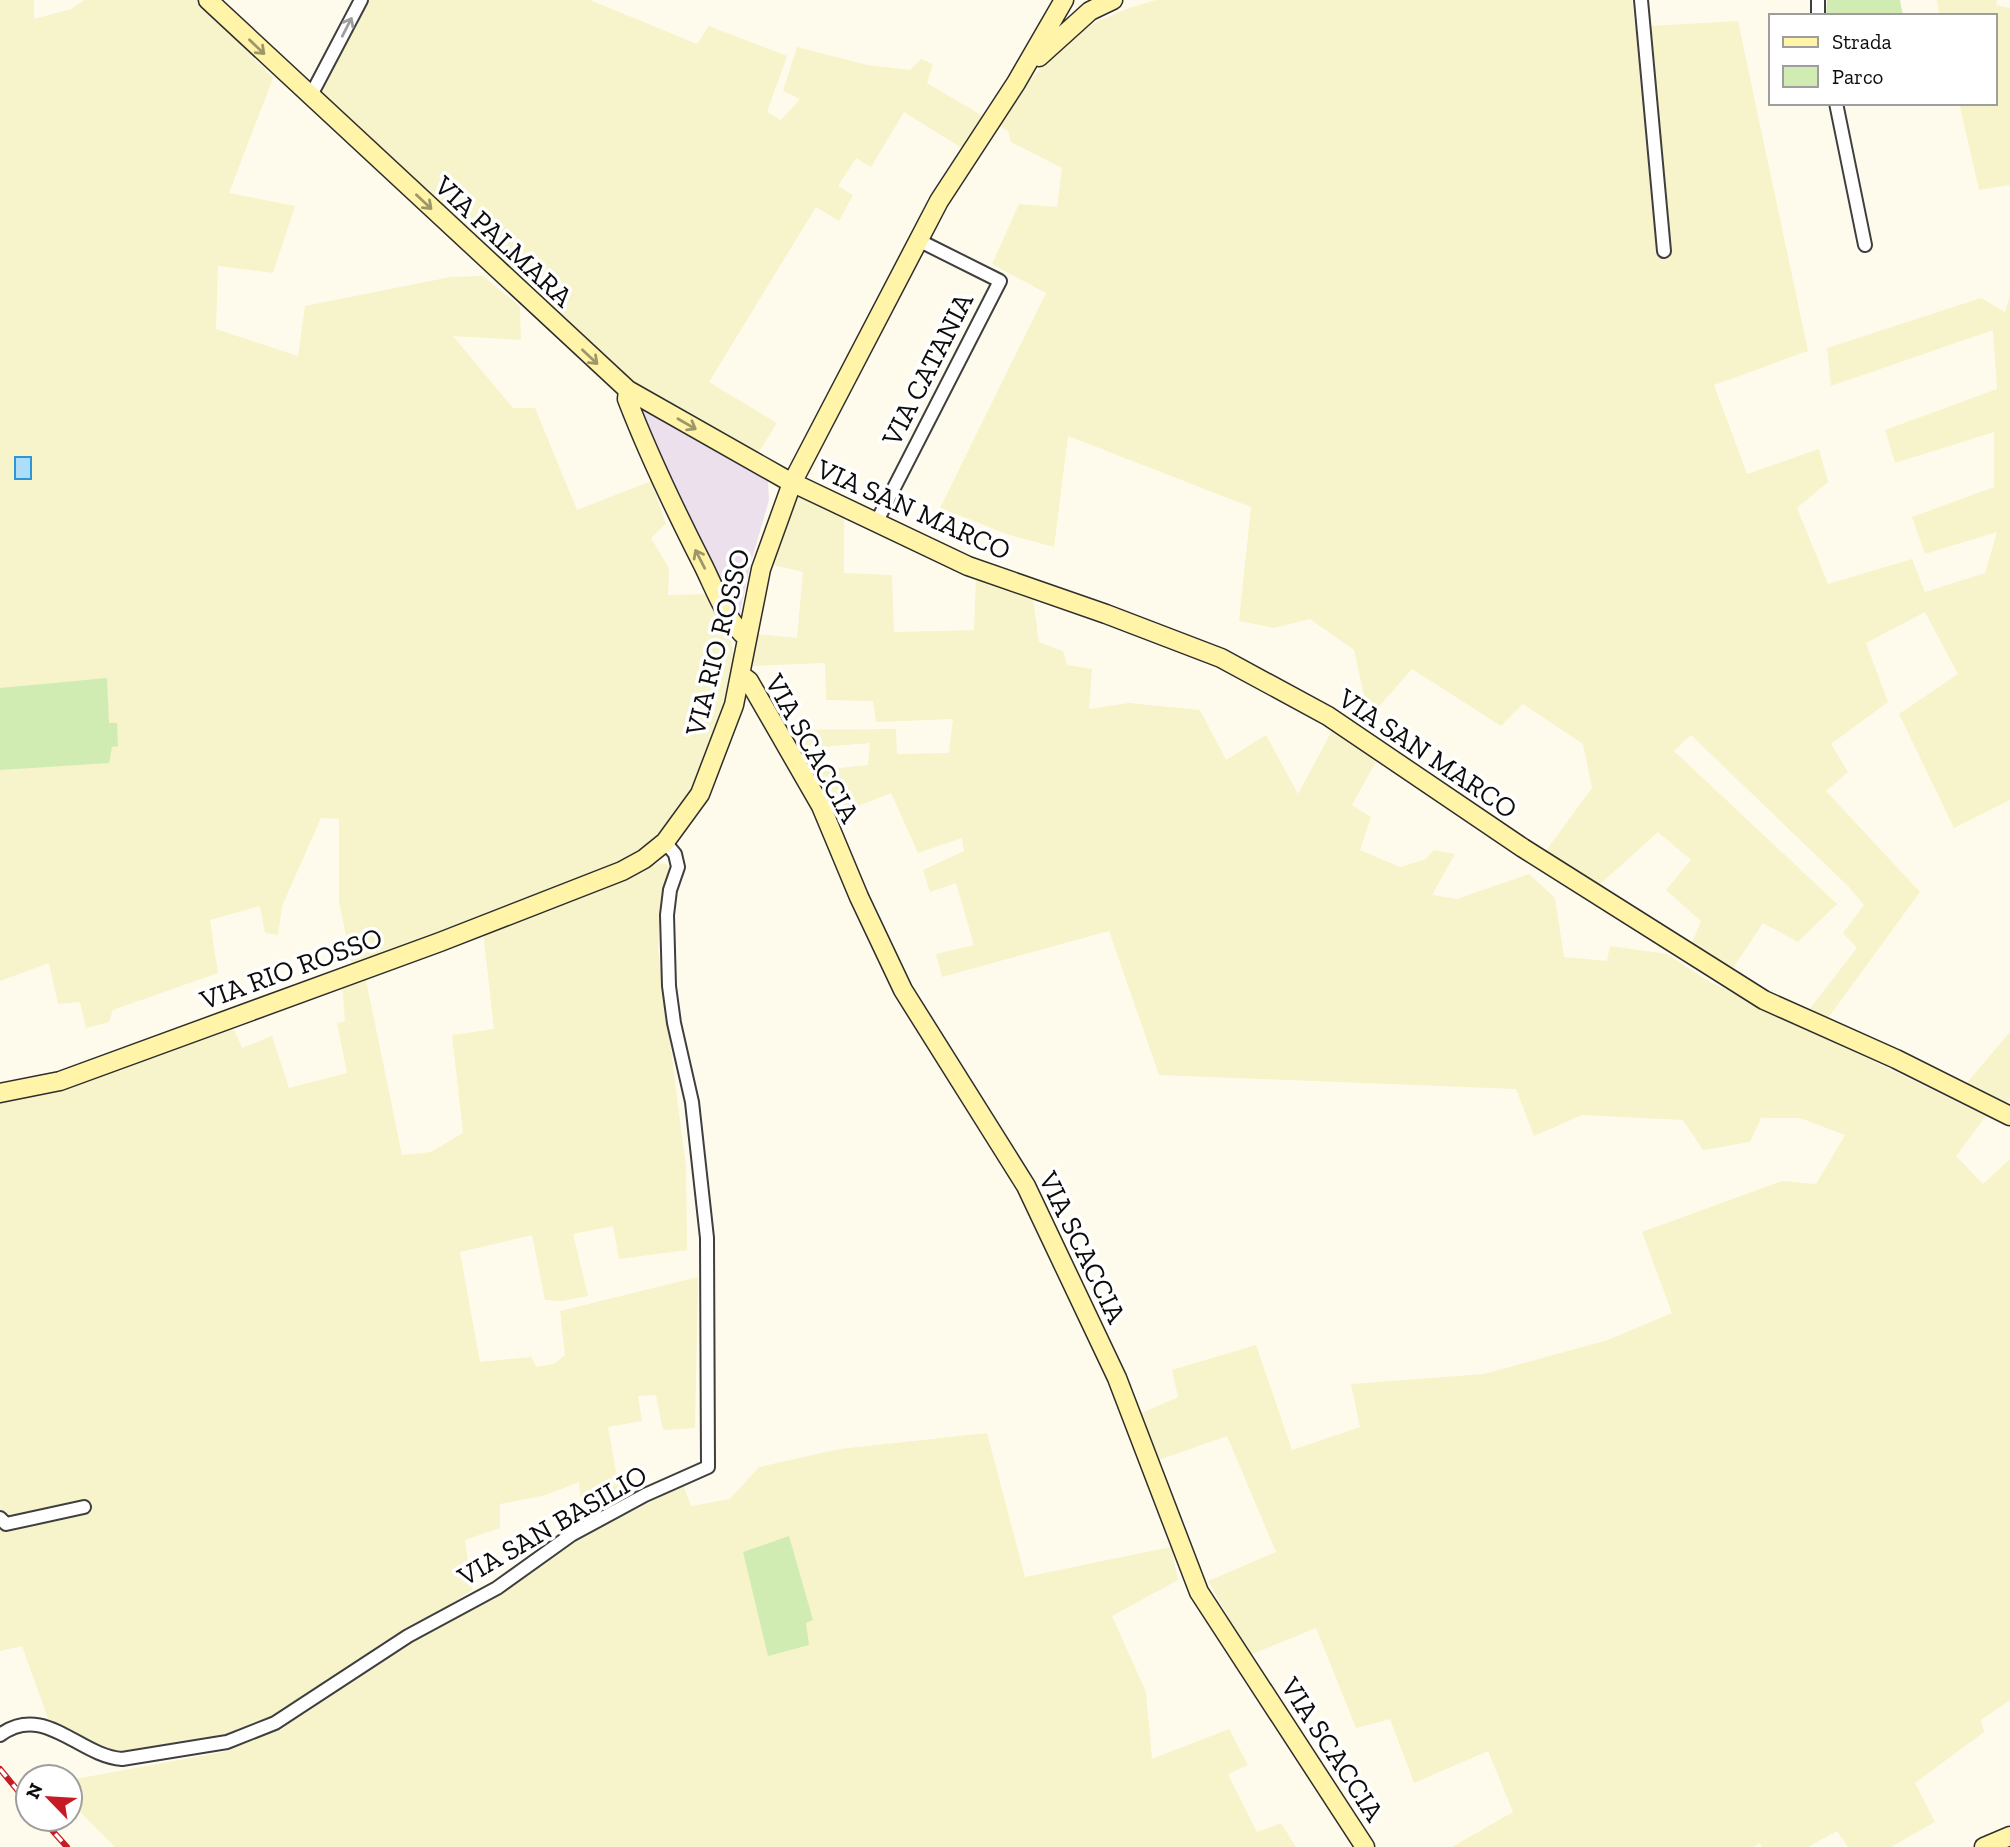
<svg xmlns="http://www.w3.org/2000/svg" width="2010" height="1847" font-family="'Zilla Slab',serif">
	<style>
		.industrial { fill: #ebe0ec }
		.farmland { fill: #f7f3ca }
		.green { fill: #d1ecb3 }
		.water { fill: #acdefa; stroke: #2e96d7; stroke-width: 2 }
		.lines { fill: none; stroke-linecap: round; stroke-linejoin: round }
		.street-casing { stroke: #3f3f3f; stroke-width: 16 }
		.secondary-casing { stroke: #2e2e2e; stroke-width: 21 }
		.street { stroke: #fff; stroke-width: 12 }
		.secondary { stroke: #fff4a7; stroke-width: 18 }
		.rail-casing { stroke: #c61b25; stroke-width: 6 }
		.rail { stroke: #fff; stroke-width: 3.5; stroke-dasharray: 10; stroke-linecap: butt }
		.oneway { stroke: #9e9e9e }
		.oneway2 { stroke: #9e9769 }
		.labels { text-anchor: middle; stroke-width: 7; stroke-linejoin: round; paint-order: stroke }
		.street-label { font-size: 28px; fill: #0c0c0c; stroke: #fff }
	</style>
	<rect width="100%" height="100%" fill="#fffbec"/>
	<!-- industrial -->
	<path class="industrial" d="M635 400 752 467 768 481 769 500 750 566 739 618 734 605 725 600Z"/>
	<!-- farmland -->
	<path class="farmland" d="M0 0H34V19L71 9 84 0H197L273 78 229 193 295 206 273 273 218 266 216 329 298 356 305 306 451 277 483 276 520 306 521 340 453 336 513 408H535L577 510 651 481 666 524 651 538 669 568 668 595 711 594 733 647 734 673 727 703 693 791 677 814 641 851 619 863 439 936 352 965 339 902V819L321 818 282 906 278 935 265 933 260 906 210 920 218 973 113 1010 109 1022 86 1028 80 1002 58 1004 49 963 0 981Z
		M366 0H590L697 44 709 26 787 56 767 112 781 120 800 99 783 91 797 47 867 65 910 70 921 59 933 64 927 83 986 118 965 150 904 112 871 167 856 158 838 186 853 195 839 221 816 207 709 382 777 423 757 455 630 386 318 96Z
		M1156 0H1632L1635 27 1738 21 1808 351 1714 385 1747 474 1819 449 1828 482 1797 508 1828 584 1912 559 1925 592 1985 573 1997 532 1925 554 1912 517 1994 487V432L1895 463 1885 430 1997 389 1993 330 1831 386 1827 348 1981 298 2005 312 2010 295V800L1954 828 1899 714 1958 674 1925 612 1866 643 1888 702 1831 744 1848 772 1826 791 1920 892 1823 1025 1804 1016 1857 948 1843 933 1864 905 1848 886 1691 735 1674 751 1837 904 1798 942 1763 923 1731 971 1691 945 1701 921 1666 890 1691 860 1658 832 1597 887 1545 852 1592 788 1583 744 1523 704 1501 726 1412 669 1369 718 1354 650 1310 619 1274 628 1239 621 1251 507 1068 436 1054 547 1010 535 940 508 1046 293 992 264 1019 204 1057 207 1062 168 1011 142 1008 131 997 125 1023 87 1067 41 1096 22 1126 9Z
		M1937 0H1997L1996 5 2010 8V185L1979 190 1959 103H1994V16H1939Z
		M803 495 844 515V573L892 575 894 632 974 630 976 577 1033 599 1039 642 1063 651 1067 665 1092 669 1089 709 1129 703 1200 710 1226 760 1266 735 1298 794 1334 727 1378 758 1352 805 1371 817 1360 850 1400 867 1426 859 1434 850 1455 854 1432 895 1457 899 1529 874 1555 898 1564 957 1607 961 1610 946 1667 954 1708 981 1986 1116 1956 1156 1983 1184 2010 1159V1700L1981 1720 1984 1732 1915 1783 1935 1822 1891 1847H1848L1837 1831 1808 1847H1762L1760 1843 1753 1847H1452L1513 1812 1488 1751 1414 1783 1390 1719 1356 1728 1316 1628 1250 1655 1208 1581 1276 1552 1227 1436 1153 1462 1135 1416 1178 1397 1172 1370 1256 1345 1292 1450 1360 1427 1351 1384 1484 1374 1608 1340 1672 1313 1642 1232 1782 1181 1816 1184 1845 1135 1800 1118H1761L1750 1142 1703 1150 1683 1120 1582 1115 1534 1136 1516 1089 1159 1075 1109 931 942 977 936 954 974 945 956 883 930 892 923 870 964 851 962 838 918 853 891 793 833 816 810 771 868 765 870 743 798 749 784 730 896 729 897 754 949 753 953 719 876 722 873 701 826 700 825 663 752 666 756 634 797 638 803 572 769 564 796 496Z
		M657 863 667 864 669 868 660 914 658 949 686 1167 687 1250 619 1259 613 1226 573 1234 588 1296 561 1301 545 1300 532 1235 460 1252 480 1362 531 1357 537 1367 554 1364 565 1355 560 1311 698 1277 695 1428 663 1430 656 1395 638 1396 642 1421 608 1427 621 1499 582 1514 579 1482 546 1495 500 1504V1528L465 1540 472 1590 265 1726 181 1747 119 1752 100 1747 49 1721 22 1646 0 1651V1099L231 1023 242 1048 272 1036 289 1088 347 1073 337 1023 345 1021 342 982 365 975 402 1155 431 1152 463 1133 452 1035 494 1029 483 932 590 894Z
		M2010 1032V1099L2005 1106 1965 1085Z
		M987 1433 1025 1577 1171 1547 1178 1580 1112 1616 1146 1692 1152 1759 1229 1729 1248 1765 1228 1774 1257 1832 1281 1823 1296 1847H115L70 1802V1780L223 1752 306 1713 421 1634 491 1601 574 1542 683 1485 691 1506 730 1499 759 1467 840 1449Z"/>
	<!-- green -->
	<path class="green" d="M1827 0H1900L1903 16H1826Z
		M107 678 109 723H117L118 746 112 747 109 763 0 770V688Z
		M789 1536 813 1620 806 1623 809 1645 768 1656 743 1552Z"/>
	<!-- water -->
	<path class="water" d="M15 457H31V479H15Z"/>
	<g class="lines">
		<defs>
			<path id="street" d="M1641 0 1664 251
				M1818 0V16
				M310 97 361 0
				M1836 103 1865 245
				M876 523 1000 281 918 240
				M0 1518 6 1524 84 1507
				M0 1735C44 1702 79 1756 122 1759L227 1742 275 1723 408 1636 497 1588 571 1535 645 1495 708 1467 707 1238 692 1102 674 1023 669 986 667 915 670 890 678 867 675 854 665 842"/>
			<path id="secondary" d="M208 0 628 390 785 479 968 566 1106 614 1221 658 1328 716 1523 848 1764 1000 1896 1059 2010 1116
				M1039 57 1090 11 1113 0
				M628 390 627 399C649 456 675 510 703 565 715 589 726 621 747 638
				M741 675 749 681 821 806 859 897 903 990 1026 1186 1117 1378 1199 1592 1365 1847
				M0 1093 60 1081 440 942 622 871 644 859 665 842 700 794 734 705 761 569 792 483 939 201 1016 83 1064 0
				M1984 1847 2010 1836"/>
		</defs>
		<!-- street casing -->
		<use href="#street" class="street-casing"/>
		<!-- secondary casing -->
		<use href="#secondary" class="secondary-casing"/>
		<!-- street -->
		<use href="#street" class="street"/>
		<!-- secondary -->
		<use href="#secondary" class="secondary"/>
		<defs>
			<path id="rail" d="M0 1769 28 1803
				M42 1819 67 1847"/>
		</defs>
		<!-- rail casing -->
		<use href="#rail" class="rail-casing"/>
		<!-- rail -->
		<use href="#rail" class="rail"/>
	</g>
	<!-- one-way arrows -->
	<defs><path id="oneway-shaft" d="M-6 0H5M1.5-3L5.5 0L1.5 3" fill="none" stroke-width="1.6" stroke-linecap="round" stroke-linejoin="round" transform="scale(1.75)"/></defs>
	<use class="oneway" href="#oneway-shaft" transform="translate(347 27) rotate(-63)"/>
	<g class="oneway2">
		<use href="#oneway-shaft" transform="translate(257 47) rotate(44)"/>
		<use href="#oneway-shaft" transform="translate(424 202) rotate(43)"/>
		<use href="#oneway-shaft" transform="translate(590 357) rotate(43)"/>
		<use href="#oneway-shaft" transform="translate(687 424) rotate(30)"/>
		<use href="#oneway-shaft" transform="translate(700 559) rotate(-117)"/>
	</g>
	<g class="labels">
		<!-- street labels -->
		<g class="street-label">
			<text transform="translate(504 241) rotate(43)" y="10">VIA PALMARA</text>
			<text transform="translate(927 369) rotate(-63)" y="10">VIA CATANIA</text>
			<text transform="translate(914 509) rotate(24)" y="10">VIA SAN MARCO</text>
			<text transform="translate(717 642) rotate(-76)" y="10">VIA RIO ROSSO</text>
			<text transform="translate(813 748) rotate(61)" y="10">VIA SCACCIA</text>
			<text transform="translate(1428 753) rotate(34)" y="10">VIA SAN MARCO</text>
			<text transform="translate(291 968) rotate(-20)" y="10">VIA RIO ROSSO</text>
			<text transform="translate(1083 1247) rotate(64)" y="10">VIA SCACCIA</text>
			<text transform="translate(552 1525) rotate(-30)" y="10">VIA SAN BASILIO</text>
			<text transform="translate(1333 1749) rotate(57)" y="10">VIA SCACCIA</text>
		</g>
	</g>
	<!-- legend -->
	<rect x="1769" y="14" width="228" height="91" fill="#ffffff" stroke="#9e9e9e" stroke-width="2"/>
	<rect x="1783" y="37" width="35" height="10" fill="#fff4a7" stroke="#9e9e9e" stroke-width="2"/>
	<text x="1832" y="49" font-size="21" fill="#0c0c0c">Strada</text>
	<rect x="1783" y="66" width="35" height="21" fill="#d1ecb3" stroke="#9e9e9e" stroke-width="2"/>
	<text x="1832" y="84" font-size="21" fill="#0c0c0c">Parco</text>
	<!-- north arrow -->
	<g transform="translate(49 1798) rotate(295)"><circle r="33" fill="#ffffff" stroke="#9e9e9e" stroke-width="2"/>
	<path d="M0-5L12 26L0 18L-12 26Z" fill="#c61b25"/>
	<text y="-10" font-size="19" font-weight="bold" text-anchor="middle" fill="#0c0c0c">N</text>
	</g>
</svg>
